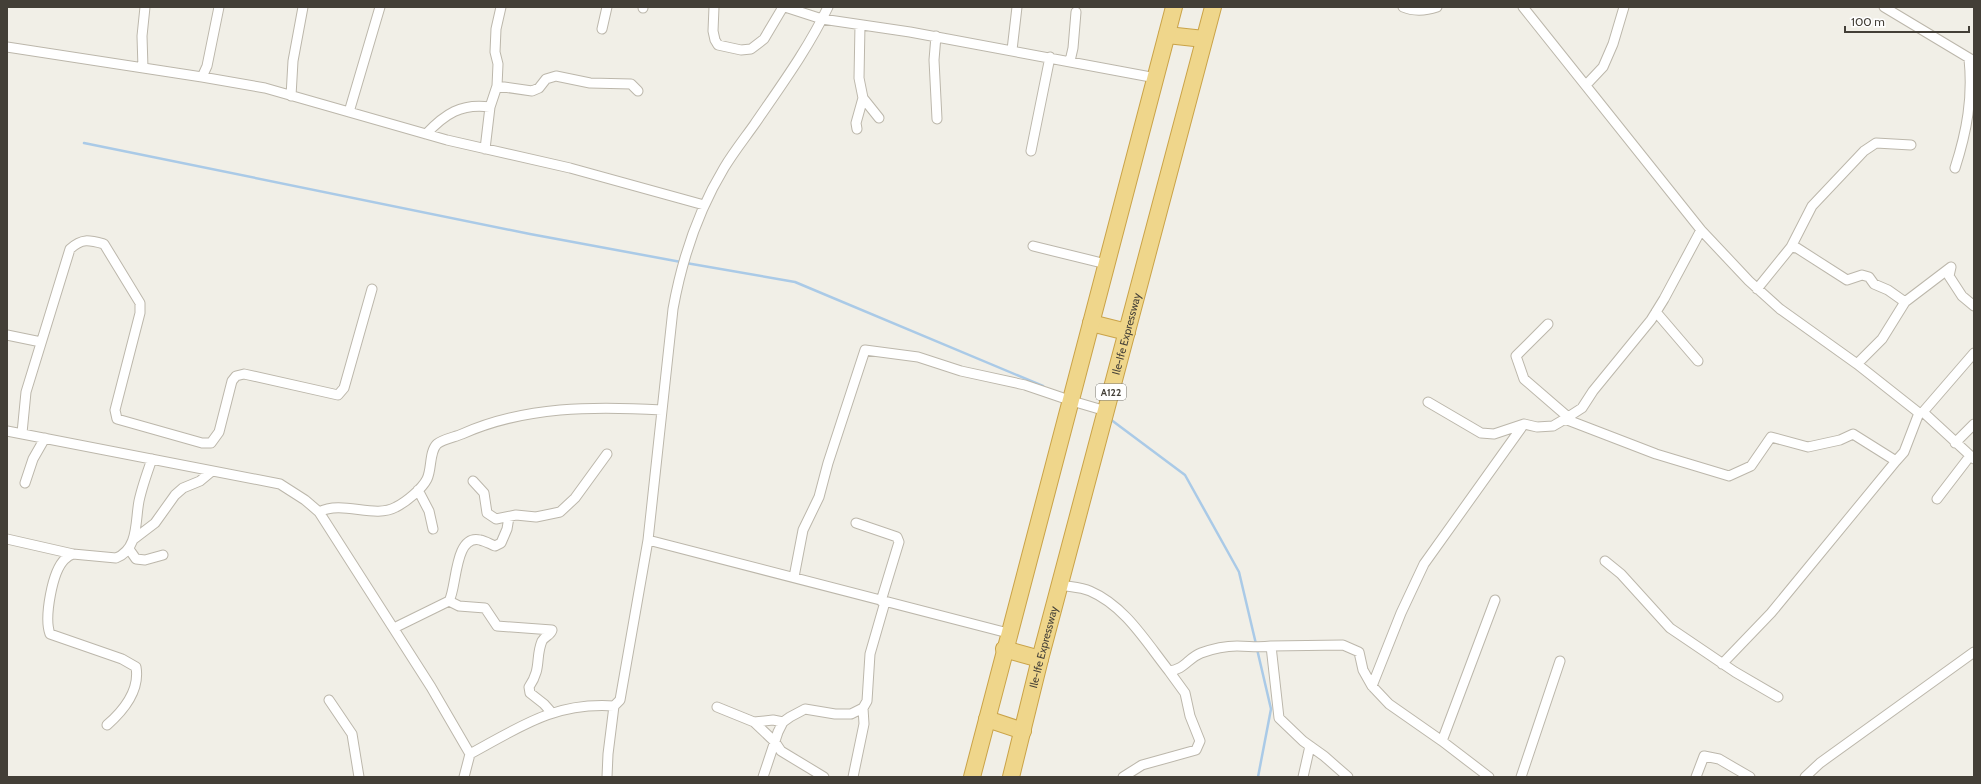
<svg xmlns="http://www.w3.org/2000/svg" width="1981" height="784" font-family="Cabin,sans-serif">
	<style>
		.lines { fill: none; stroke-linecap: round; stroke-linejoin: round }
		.stream { stroke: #aacae7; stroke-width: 2.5 }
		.minor-casing { stroke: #bcb7ab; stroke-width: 11 }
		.trunk-casing { stroke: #caa348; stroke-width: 18 }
		.minor { stroke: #fff; stroke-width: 9 }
		.trunk { stroke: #efd68b; stroke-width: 16 }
		.labels { text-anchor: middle; stroke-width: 3; stroke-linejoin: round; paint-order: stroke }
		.shield { fill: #fff; stroke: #7b7973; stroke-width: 1 }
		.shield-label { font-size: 10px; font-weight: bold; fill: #433f37 }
		.street-label { font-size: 11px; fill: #433f37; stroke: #fff }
	</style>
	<rect width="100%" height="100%" fill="#f1efe7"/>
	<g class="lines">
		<!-- stream -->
		<path class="stream" d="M84 143 530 234 681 262
			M686 263 795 282 1043 386
			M1110 419 1185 475 1239 572 1256 644
			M1257 649 1271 709 1258 777"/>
		<defs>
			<path id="minor" d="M643 7V8
				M714 7 713 31 715 40 718 45 741 50 751 49 764 39 783 7
				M785 7 822 19 910 32 1156 78
				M1403 7C1415 12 1425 11 1437 7
				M1523 7 1701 230 1749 281 1780 309 1857 364 1919 413 1923 412 1974 459
				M1884 7 1974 61
				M860 25 859 78 863 98 879 118
				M602 29 607 7
				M936 36 934 60 937 119
				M7 47 202 77 265 88 447 140 570 168 704 205
				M1012 50 1017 7
				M1070 61 1073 48 1076 12
				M143 68 142 36 145 7
				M202 77 207 66 219 7
				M1586 85 1603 67 1613 44 1624 7
				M497 86 532 91 539 88 546 79 556 76 590 83 631 84 638 91
				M291 96 293 61 303 7
				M349 112 380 7
				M857 129 856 123 863 98
				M426 134C445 114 461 103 490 107L497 86 498 64 495 52 496 29 501 7
				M485 149 490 107
				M1031 151 1050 57
				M1955 168C1967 131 1973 97 1969 59
				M1033 246 1106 264
				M1791 247 1812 206 1864 151 1876 143 1911 145
				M1951 267 1949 276 1962 296 1974 306
				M1757 289 1791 247 1797 248 1847 280 1862 275 1869 277 1874 284 1888 290 1905 302
				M1656 312 1698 361
				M1548 324 1516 356 1524 379 1568 417
				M7 335 41 342
				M1857 364 1882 339 1905 302 1951 267
				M1428 402 1481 433 1494 434 1524 424 1537 427 1553 426 1565 419 1582 408 1593 391 1651 320 1664 299 1701 230
				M1923 412 1974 353
				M1565 419 1656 454 1729 476 1751 466 1771 437 1808 447 1840 440 1853 434 1896 461 1904 452 1919 413
				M7 431 280 484 305 500 319 512 431 687 470 754
				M22 433 26 392 70 249C82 238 89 240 104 244L140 303V313L115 410 117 419 202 443H211L219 432 232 381 236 376 244 374 338 395 344 388 372 289
				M1955 443 1974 424
				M473 481 484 493 487 513 496 519 516 515 536 517 560 512 575 498 607 454
				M25 483 33 459 45 438
				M418 490 429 511 433 529
				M1937 499 1970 456
				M319 512C343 500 374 519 396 507 406 502 422 489 427 479 432 469 429 452 437 444 443 439 455 437 462 434 525 406 594 406 662 410
				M856 523 897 537 899 542 881 601
				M7 539 73 554 116 558C139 549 135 521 139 501 142 487 147 473 152 459
				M134 539 155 523 175 495 183 488 200 481 212 471
				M648 540 1008 633
				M129 549 136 559 145 560 163 555
				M73 554C70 555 67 557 65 559 52 571 44 618 50 634L122 659 136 667C140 690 123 711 107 725
				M1605 561 1621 574 1670 628 1735 672 1778 697
				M794 577 803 530 819 497 828 463 865 350 918 357 961 371 1025 385 1072 401 1106 411
				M1060 585C1070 587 1081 587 1090 591 1125 606 1146 642 1169 671 1184 670 1188 658 1201 653 1212 649 1226 646 1237 646 1250 646 1257 648 1271 646L1279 718 1303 741 1324 756 1348 777
				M449 601 459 606 485 608 497 626 552 630C551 635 545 636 542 641 535 658 542 668 529 687L530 693 544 704 552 713
				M394 628 449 601C457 588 454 534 480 540 485 541 490 544 495 546L501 543 507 529 509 517
				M1271 646 1343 645 1359 652 1363 670 1372 686 1389 704 1442 741 1489 777
				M1722 664 1771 613 1896 461
				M1372 686 1401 613 1424 564 1524 424
				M329 700 352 734 359 777
				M717 707 754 722 775 742 781 751 824 777
				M754 722 773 720 783 722
				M1442 741 1495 600
				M464 777 470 754C520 727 554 702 614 706L620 700 648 540 673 309C682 259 698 211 724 168 733 153 744 139 754 125 780 87 808 49 828 7
				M607 777 608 754 614 706
				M763 777 778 732 783 722 790 717 805 709 835 714H851L863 708 867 701 870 654 885 602
				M853 777 864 724 863 708
				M1123 777 1142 765 1196 750 1200 741 1190 716 1185 693 1169 671
				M1303 777 1310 746
				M1521 777 1560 661
				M1696 777 1704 756 1719 759 1750 777
				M1805 777 1820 763 1974 652"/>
			<g id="trunk">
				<path d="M1167 35 1204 39"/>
				<path d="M1091 323 1127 332"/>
				<path d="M1004 649 1040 659"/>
				<path d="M987 719 1023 731"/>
				<path d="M972 777 1174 7"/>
				<path id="s1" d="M1011 777 1040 659 1213 7"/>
			</g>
		</defs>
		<!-- minor casing -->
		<use href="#minor" class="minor-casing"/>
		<!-- trunk casing -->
		<use href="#trunk" class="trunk-casing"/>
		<!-- minor -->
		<use href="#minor" class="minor"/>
		<!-- trunk -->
		<use href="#trunk" class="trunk"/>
	</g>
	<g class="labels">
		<!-- shield labels -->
		<rect class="shield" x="1096" y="384" width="30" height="16" rx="3"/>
		<g class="shield-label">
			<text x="1111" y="396">A122</text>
		</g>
		<!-- street labels -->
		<g class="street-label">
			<text dy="4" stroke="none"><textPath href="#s1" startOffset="458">Ile-Ife Expressway</textPath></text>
			<text dy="4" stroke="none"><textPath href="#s1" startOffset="134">Ile-Ife Expressway</textPath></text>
		</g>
	</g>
	<!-- border -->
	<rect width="1981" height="784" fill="none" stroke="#433f37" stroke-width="16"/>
	<!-- scale -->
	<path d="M1845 26v6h124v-6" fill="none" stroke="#433f37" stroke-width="2"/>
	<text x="1851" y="26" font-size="12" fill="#433f37" stroke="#ffffff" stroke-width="3" paint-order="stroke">100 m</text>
</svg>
